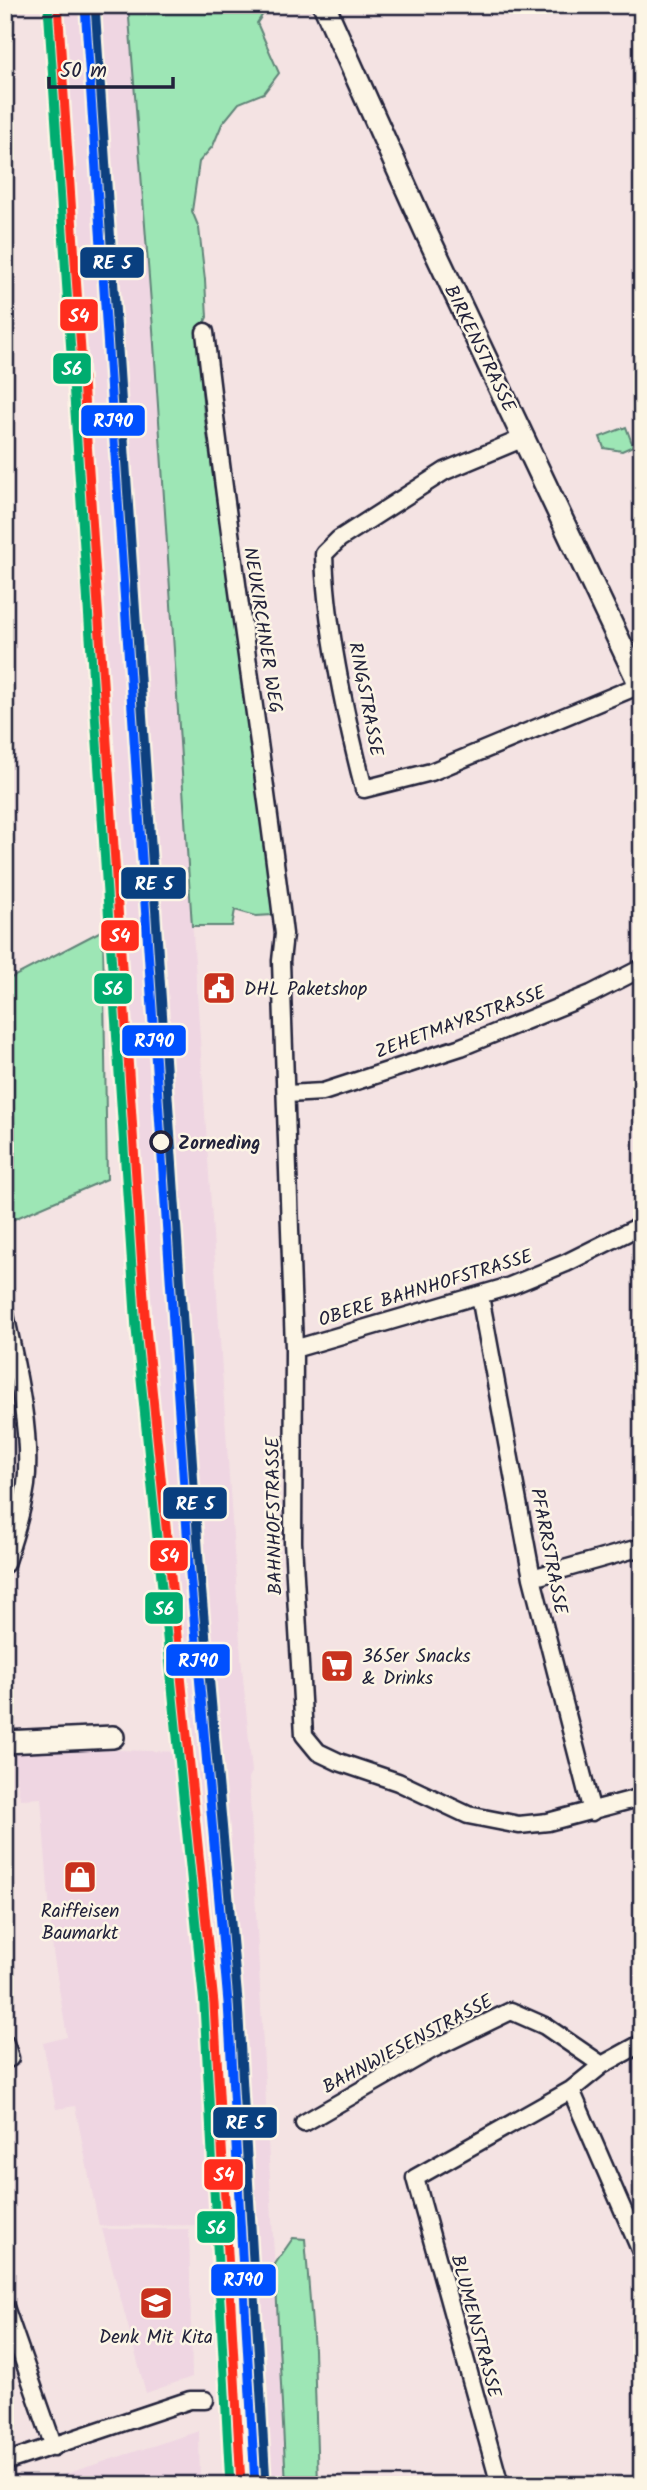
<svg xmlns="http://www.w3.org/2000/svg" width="647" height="2490" font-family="Kalam,sans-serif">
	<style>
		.built { fill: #efd6e2 }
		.green { fill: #9de6b5; stroke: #608478; stroke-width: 2 }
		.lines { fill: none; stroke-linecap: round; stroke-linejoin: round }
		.street-casing { stroke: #22223b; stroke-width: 21 }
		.secondary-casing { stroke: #22223b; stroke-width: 26 }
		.street { stroke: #fcf5e5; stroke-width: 16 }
		.secondary { stroke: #fcf5e5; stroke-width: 21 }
		.rail-1-casing { stroke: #fcf5e5; stroke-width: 14 }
		.rail-2-casing { stroke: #fcf5e5; stroke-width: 14 }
		.rail-3-casing { stroke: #fcf5e5; stroke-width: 14 }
		.rail-4-casing { stroke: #fcf5e5; stroke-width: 14 }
		.rail-1 { stroke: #ff2d1d; stroke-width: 9 }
		.rail-2 { stroke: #00ac6f; stroke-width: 9 }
		.rail-3 { stroke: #093f7f; stroke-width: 9 }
		.rail-4 { stroke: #0050ff; stroke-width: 9 }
		.stop-dot { fill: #fcf5e5; stroke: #22223b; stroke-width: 3.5 }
		.labels { text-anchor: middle; stroke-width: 5; stroke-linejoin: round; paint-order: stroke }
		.street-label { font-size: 19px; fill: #22223b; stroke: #fcf5e5 }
		.poi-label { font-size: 19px; fill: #22223b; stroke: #fcf5e5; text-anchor: start }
		.stop-label { font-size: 19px; font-weight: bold; fill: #22223b; stroke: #fcf5e5; text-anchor: start }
		.line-badge { stroke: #fcf5e5; stroke-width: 2.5 }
		.badge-label { font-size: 19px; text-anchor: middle; font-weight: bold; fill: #fff }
	</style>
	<rect width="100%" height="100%" fill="#f4e3e3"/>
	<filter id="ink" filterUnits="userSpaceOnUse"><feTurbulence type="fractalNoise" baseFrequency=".0143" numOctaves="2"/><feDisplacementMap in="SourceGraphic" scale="14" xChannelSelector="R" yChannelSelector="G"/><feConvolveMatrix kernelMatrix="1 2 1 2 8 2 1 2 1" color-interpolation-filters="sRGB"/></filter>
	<g filter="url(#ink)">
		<!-- built -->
		<path class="built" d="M53 5H128L153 329 241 1657 252 1772 249 1778 286 2485H232L220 2198 203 1956 186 1785 208 2063 216 2225 99 2226 75 2106 56 2109 43 2043 67 2037 53 1952 41 1798 20 1799 13 1753 118 1750 182 1752 135 1327Z
			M102 2229H189L192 2377 146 2393Z
			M199 2431 200 2485H50V2479Z"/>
		<!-- green -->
		<path class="green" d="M128 5H269L257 23 279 73 264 93 239 103 222 124 213 146 199 162 192 211 199 228 205 280 207 317 198 337 204 414 256 766 273 915 256 916 235 910 232 926H192L153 329Z
			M626 427 633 446 622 451 604 448 600 437Z
			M103 930 107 1179 5 1223V981Z
			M293 2238 305 2239 314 2349 318 2485H286L275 2264Z"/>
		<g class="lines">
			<defs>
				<path id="street" d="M205 332C227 533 260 733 284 934L281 961 294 1349 293 1542 304 1735 318 1752 339 1762 398 1782 468 1815 519 1825 548 1822 642 1797
					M524 438 445 471 339 539 324 554C326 626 346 719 364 789L431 772 640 685
					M287 1094 323 1092 461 1047 591 994 642 968
					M480 1296 532 1578 592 1812
					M5 1314C16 1365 32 1434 26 1485 22 1512 14 1538 5 1564
					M294 1349 510 1286 566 1263 642 1225
					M532 1578 642 1547
					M5 2043 10 2058 5 2060
					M571 2090 642 2254
					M304 2123 433 2049 511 2011 545 2026 602 2065
					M5 2307 54 2447
					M5 2462 190 2400H205
					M500 2485 415 2178 571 2090 602 2065 642 2043"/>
				<path id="secondary" d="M324 5 426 232 642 689
					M5 1742 113 1737"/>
			</defs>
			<!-- street casing -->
			<use href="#street" class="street-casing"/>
			<!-- secondary casing -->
			<use href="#secondary" class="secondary-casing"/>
			<!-- street -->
			<use href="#street" class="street"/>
			<!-- secondary -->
			<use href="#secondary" class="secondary"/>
			<defs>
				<path id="rail-1" d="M58 5 146 1328 214 2004 241 2485"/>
				<path id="rail-2" d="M48 6 136 1329 204 2005 230 2485"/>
				<path id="rail-3" d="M95 5 199 1561 238 2002 266 2485"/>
				<path id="rail-4" d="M85 6 189 1562 228 2003 255 2485"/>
			</defs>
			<!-- rail-1 casing -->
			<use href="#rail-1" class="rail-1-casing"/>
			<!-- rail-2 casing -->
			<use href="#rail-2" class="rail-2-casing"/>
			<!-- rail-3 casing -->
			<use href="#rail-3" class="rail-3-casing"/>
			<!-- rail-4 casing -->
			<use href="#rail-4" class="rail-4-casing"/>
			<!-- rail-1 -->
			<use href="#rail-1" class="rail-1"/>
			<!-- rail-2 -->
			<use href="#rail-2" class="rail-2"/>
			<!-- rail-3 -->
			<use href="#rail-3" class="rail-3"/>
			<!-- rail-4 -->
			<use href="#rail-4" class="rail-4"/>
		</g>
	</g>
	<!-- icons -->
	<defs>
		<symbol id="civic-square" viewBox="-11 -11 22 22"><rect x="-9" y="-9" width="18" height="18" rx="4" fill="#c8321e" stroke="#fcf5e5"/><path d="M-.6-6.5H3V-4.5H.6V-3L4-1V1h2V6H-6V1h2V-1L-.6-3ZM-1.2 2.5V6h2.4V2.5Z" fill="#fff"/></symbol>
		<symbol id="supermarket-square" viewBox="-11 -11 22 22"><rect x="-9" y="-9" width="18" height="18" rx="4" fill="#c8321e" stroke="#fcf5e5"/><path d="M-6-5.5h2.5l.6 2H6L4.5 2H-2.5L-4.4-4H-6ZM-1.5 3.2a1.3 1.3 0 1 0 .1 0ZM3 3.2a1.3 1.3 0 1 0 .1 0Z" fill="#fff"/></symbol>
		<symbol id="shop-square" viewBox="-11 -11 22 22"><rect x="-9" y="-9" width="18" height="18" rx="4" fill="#c8321e" stroke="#fcf5e5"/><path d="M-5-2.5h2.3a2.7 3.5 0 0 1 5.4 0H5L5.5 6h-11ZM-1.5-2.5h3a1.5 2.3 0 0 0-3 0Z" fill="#fff"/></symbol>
		<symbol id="school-square" viewBox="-11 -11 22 22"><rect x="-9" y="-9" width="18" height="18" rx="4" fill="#c8321e" stroke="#fcf5e5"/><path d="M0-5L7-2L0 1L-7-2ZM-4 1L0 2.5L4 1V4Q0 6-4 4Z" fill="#fff"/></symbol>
	</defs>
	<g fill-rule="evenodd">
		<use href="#civic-square" x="200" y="969" width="38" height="38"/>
		<use href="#supermarket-square" x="318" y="1647" width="38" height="38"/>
		<use href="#shop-square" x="61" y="1858" width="38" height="38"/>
		<use href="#school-square" x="137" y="2284" width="38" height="38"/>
	</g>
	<!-- markers -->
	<circle class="stop-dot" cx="161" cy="1142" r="10"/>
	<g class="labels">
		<!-- street labels -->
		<g class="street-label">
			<text transform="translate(481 348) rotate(64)" y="7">BIRKENSTRASSE</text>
			<text transform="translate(264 630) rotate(81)" y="7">NEUKIRCHNER WEG</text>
			<text transform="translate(367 699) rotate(79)" y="7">RINGSTRASSE</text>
			<text transform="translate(460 1021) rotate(-20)" y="7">ZEHETMAYRSTRASSE</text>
			<text transform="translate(425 1287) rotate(-17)" y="7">OBERE BAHNHOFSTRASSE</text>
			<text transform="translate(273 1516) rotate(-91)" y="7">BAHNHOFSTRASSE</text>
			<text transform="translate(550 1551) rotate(79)" y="7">PFARRSTRASSE</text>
			<text transform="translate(407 2043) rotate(-28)" y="7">BAHNWIESENSTRASSE</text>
			<text transform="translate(477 2326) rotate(75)" y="7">BLUMENSTRASSE</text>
		</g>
		<!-- poi labels -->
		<g class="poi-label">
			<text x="244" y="995">DHL Paketshop</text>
			<text x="362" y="1662">365er Snacks<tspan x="362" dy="22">&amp; Drinks</tspan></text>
			<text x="80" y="1917" text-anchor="middle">Raiffeisen<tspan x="80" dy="22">Baumarkt</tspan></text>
			<text x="156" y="2343" text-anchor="middle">Denk Mit Kita</text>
		</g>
		<!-- stop labels -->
		<g class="stop-label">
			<text x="178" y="1149">Zorneding</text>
		</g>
	</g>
	<g class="line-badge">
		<rect x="79" y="246" width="66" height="33" rx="7" fill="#093f7f"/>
		<rect x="59" y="298" width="40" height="34" rx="7" fill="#ff2d1d"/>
		<rect x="52" y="352" width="40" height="33" rx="7" fill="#00ac6f"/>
		<rect x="80" y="404" width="66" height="33" rx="7" fill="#0050ff"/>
		<rect x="120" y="866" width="67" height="34" rx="7" fill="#093f7f"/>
		<rect x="100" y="919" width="40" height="33" rx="7" fill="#ff2d1d"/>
		<rect x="93" y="972" width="40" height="33" rx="7" fill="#00ac6f"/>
		<rect x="121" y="1024" width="66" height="33" rx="7" fill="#0050ff"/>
		<rect x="162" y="1486" width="66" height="34" rx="7" fill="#093f7f"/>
		<rect x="149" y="1539" width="40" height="33" rx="7" fill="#ff2d1d"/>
		<rect x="144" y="1591" width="40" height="34" rx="7" fill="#00ac6f"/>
		<rect x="165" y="1643" width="66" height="34" rx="7" fill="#0050ff"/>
		<rect x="212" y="2106" width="66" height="33" rx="7" fill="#093f7f"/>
		<rect x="203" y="2158" width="41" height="33" rx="7" fill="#ff2d1d"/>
		<rect x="196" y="2210" width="40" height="34" rx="7" fill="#00ac6f"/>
		<rect x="210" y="2263" width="67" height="34" rx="7" fill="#0050ff"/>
	</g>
	<g class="badge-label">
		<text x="112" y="269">RE 5</text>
		<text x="79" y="322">S4</text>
		<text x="72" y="375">S6</text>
		<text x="113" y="427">RJ90</text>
		<text x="154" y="890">RE 5</text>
		<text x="120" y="942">S4</text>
		<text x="113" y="995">S6</text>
		<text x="154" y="1047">RJ90</text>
		<text x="195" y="1510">RE 5</text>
		<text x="169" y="1562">S4</text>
		<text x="164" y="1615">S6</text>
		<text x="198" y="1667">RJ90</text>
		<text x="245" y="2129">RE 5</text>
		<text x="224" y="2181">S4</text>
		<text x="216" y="2234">S6</text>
		<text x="243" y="2286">RJ90</text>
	</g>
	<!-- margin -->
	<rect width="647" height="2490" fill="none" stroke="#fcf5e5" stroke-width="28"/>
	<rect x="14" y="14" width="619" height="2462" fill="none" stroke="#22223b" stroke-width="2.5" filter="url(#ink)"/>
	<!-- scale -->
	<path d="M49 77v10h124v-10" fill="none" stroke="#22223b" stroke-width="3.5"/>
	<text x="60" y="77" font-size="21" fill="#22223b" stroke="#fcf5e5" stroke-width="5" paint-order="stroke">50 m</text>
</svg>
